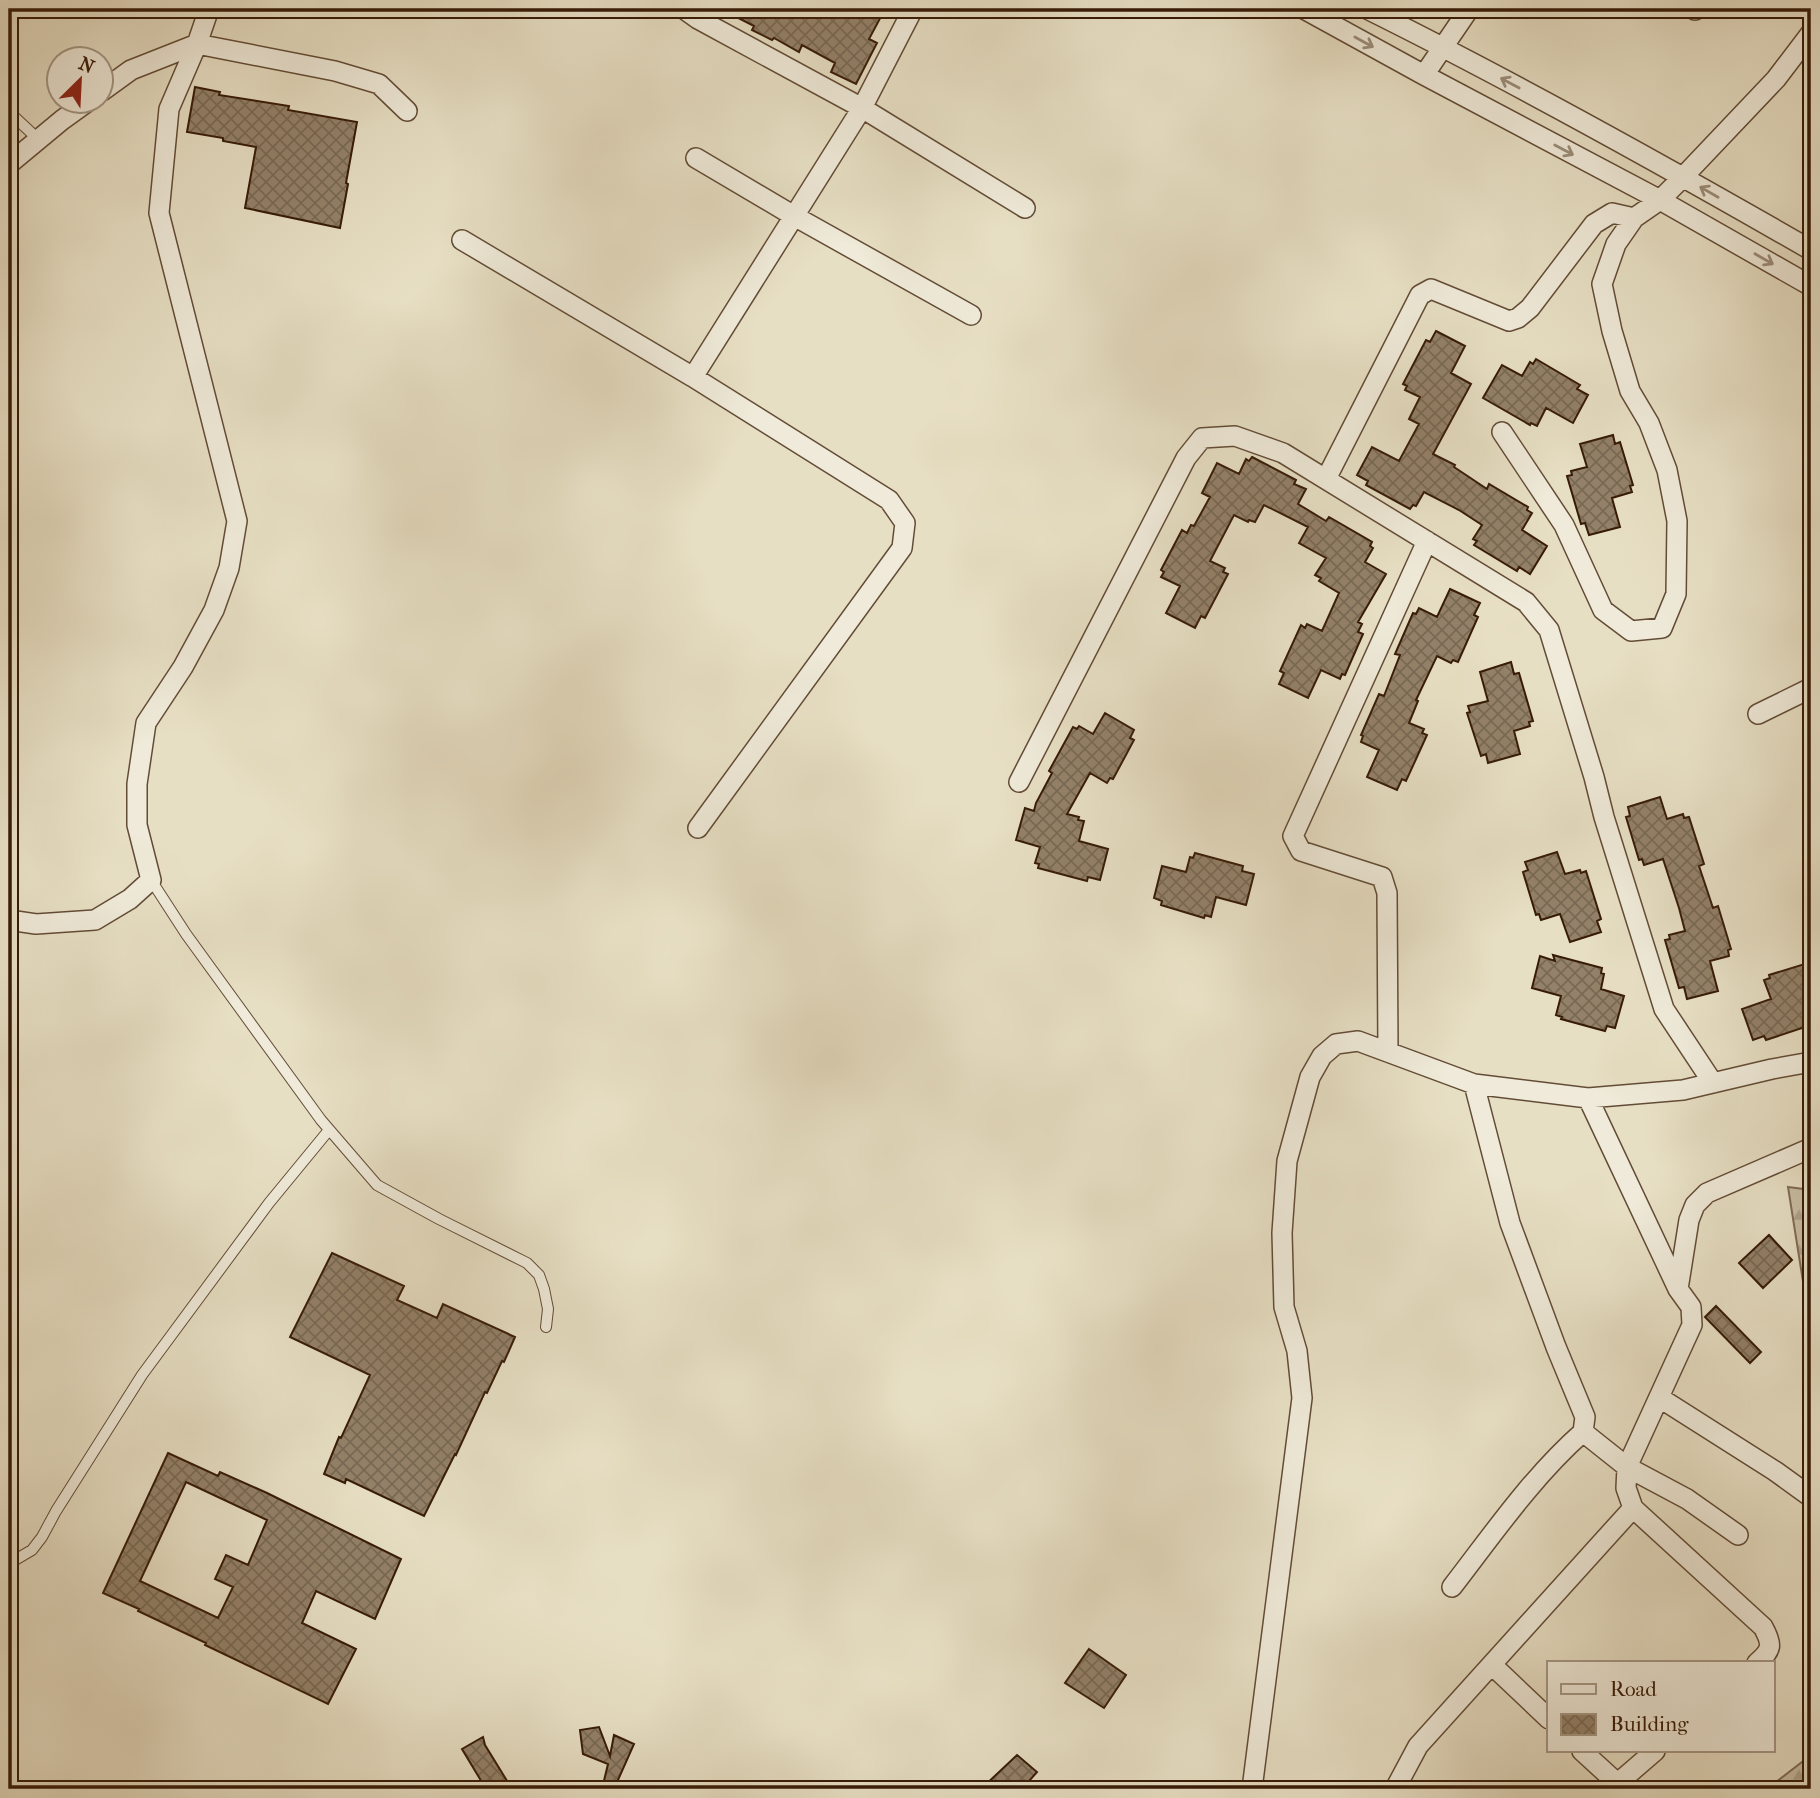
<svg xmlns="http://www.w3.org/2000/svg" width="1820" height="1798" font-family="'IM FELL French Canon',serif">
	<style>
		.forest { fill: url(#forest-firs); stroke: #806c56; stroke-width: 2 }
		.building { fill: url(#building-cross-hatch); stroke: #371b07; stroke-width: 2; fill-rule: evenodd }
		.lines { fill: none; stroke-linecap: round; stroke-linejoin: round }
		.lane-casing { stroke: #634c36; stroke-width: 12 }
		.street-casing { stroke: #634c36; stroke-width: 22 }
		.lane { stroke: #efead9; stroke-width: 10 }
		.street { stroke: #efead9; stroke-width: 19 }
		.oneway { stroke: #9c8d7a }
	</style>
	<defs>
		<pattern id="forest-firs" width="22" height="20" patternUnits="userSpaceOnUse" patternTransform="scale(1.75)"><rect width="22" height="20" fill="#c9bea4"/><path d="M5 1l3.5 6h-7zM16 11l3.5 6h-7z" fill="#ada38c"/></pattern>
		<pattern id="building-cross-hatch" width="8" height="8" patternUnits="userSpaceOnUse" patternTransform="scale(1.75)"><rect width="8" height="8" fill="#938169"/><path d="M0 0l8 8M0 8l8-8" fill="none" stroke="#796954"/></pattern>
	</defs>
	<rect width="100%" height="100%" fill="#e7dfc4"/>
	<filter id="stains"><feTurbulence type="fractalNoise" baseFrequency=".00286" numOctaves="4"/><feColorMatrix values="0 0 0 0 .2 0 0 0 0 .09 0 0 0 0 .02 0 0 0 .5 -.17"/></filter>
	<radialGradient id="worn" r=".72"><stop offset=".6" stop-color="#630" stop-opacity="0"/><stop offset="1" stop-color="#630" stop-opacity=".3"/></radialGradient>
	<!-- forest -->
	<path class="forest" d="M1788 1187 1811 1190V1332Z
		M1811 1755V1789H1767Z"/>
	<!-- building -->
	<path class="building" d="M721 9H885L869 39 877 43 856 84 831 72 835 63 802 45 799 52 774 38 772 40 752 30 754 26Z
		M195 87 220 92 219 95 289 106 288 110 357 122 346 183 348 184 340 228 245 208 256 147 223 141V138L187 132Z
		M1436 331 1465 346 1451 373 1471 384 1433 454 1455 465 1454 467 1487 489 1489 484 1528 507 1527 510 1532 513 1522 530 1547 546 1530 574 1519 567 1517 571 1474 545 1477 541 1473 539 1482 525 1459 510 1424 492 1416 506 1413 505 1410 509 1366 485 1368 481 1357 475 1372 447 1399 461 1419 424 1409 419 1420 397 1405 390 1407 386 1403 384 1426 340 1430 342Z
		M1536 359 1580 385 1577 389 1588 395 1573 423 1546 408 1537 426 1531 423 1530 425 1483 398 1502 365 1522 376 1530 362 1533 364Z
		M1613 435 1615 444 1620 442 1633 485 1630 486 1632 492 1612 498 1620 527 1589 535 1585 523 1581 524 1567 476 1572 475 1571 471 1587 467 1580 444Z
		M1252 457 1296 480 1294 484 1306 489 1298 504 1326 521 1329 517 1372 542 1370 546 1373 548 1365 562 1386 574 1358 622 1362 624 1358 632 1363 634 1345 675 1342 674 1340 679 1321 670 1308 698 1279 684 1284 673 1280 671 1301 625 1305 628 1307 624 1322 631 1339 593 1319 581 1321 578 1315 575 1326 558 1299 543 1308 527 1264 505 1255 522 1249 520 1248 522 1234 515 1210 561 1225 568 1223 572 1228 574 1205 618 1201 616 1195 628 1166 613 1180 586 1161 577 1164 572 1161 570 1182 530 1187 533 1191 525 1194 526 1210 497 1202 493 1217 463 1239 474 1246 459 1249 461Z
		M1450 589 1480 603 1474 615 1478 617 1458 662 1453 660 1451 663 1437 656 1416 700 1418 701 1409 723 1424 729 1422 733 1427 735 1406 781 1402 779 1397 790 1367 777 1379 750 1361 742 1363 736 1361 735 1379 694 1384 696 1400 655 1395 654 1413 613 1416 614 1419 608 1437 617Z
		M1511 662 1514 674 1519 673 1533 721 1529 722 1530 726 1514 731 1520 754 1488 763 1486 754 1481 756 1467 713 1470 712 1468 706 1488 701 1480 672Z
		M1105 713 1134 730 1130 738 1134 740 1113 779 1110 778 1107 783 1090 773 1067 814 1079 817 1078 820 1084 821 1079 841 1108 849 1100 880 1088 877 1087 881 1038 868 1039 864 1035 863 1040 847 1016 840 1025 808 1034 811 1036 803 1052 773 1049 771 1073 727 1077 729 1079 726 1093 734Z
		M1660 797 1667 819 1683 814 1684 818 1689 817 1704 864 1699 866 1713 908 1718 906 1731 949 1728 950 1729 956 1710 961 1718 991 1687 999 1684 987 1679 988 1665 940 1670 939 1669 935 1685 931 1679 908 1663 859 1644 865 1642 859 1639 860 1626 817 1630 816 1628 807Z
		M1557 852 1565 874 1580 870 1581 873 1586 871 1601 919 1597 921 1601 932 1570 942 1560 914 1541 920 1539 914 1536 915 1523 872 1528 870 1525 862Z
		M1195 853 1243 866 1242 871 1254 874 1246 905 1216 897 1211 917 1205 915 1204 918 1161 905 1162 901 1154 898 1162 866 1186 872 1190 857 1193 858Z
		M1553 955 1602 968 1601 973 1604 974 1601 989 1624 996 1615 1028 1607 1026 1605 1031 1561 1019 1562 1017 1556 1015 1561 996 1532 988 1540 956 1555 961Z
		M1811 962V1025L1766 1040 1764 1036 1753 1040 1742 1009 1771 999 1764 980 1770 978 1769 975Z
		M1769 1235 1792 1260 1763 1288 1739 1263Z
		M332 1253 404 1286 397 1300 437 1318 443 1304 515 1337 504 1362 502 1361 487 1393 485 1392 456 1455 455 1454 424 1516 346 1479 345 1483 324 1474 339 1437 341 1438 370 1375 290 1337Z
		M1716 1306 1761 1352 1750 1363 1705 1317Z
		M168 1453 218 1476 220 1472 267 1493 401 1559 375 1619 316 1591 302 1623 356 1649 328 1704 205 1645 206 1643 138 1611 139 1609 103 1593ZM186 1482 267 1520 248 1565 226 1555 215 1579 233 1587 218 1618 140 1581Z
		M1089 1649 1126 1675 1104 1708 1065 1683Z
		M599 1727 610 1756 614 1735 634 1744 614 1789H602L608 1764 583 1754 580 1730Z
		M483 1737 485 1745 512 1789H486L462 1749Z
		M1017 1755 1037 1772 1022 1789H981Z"/>
	<g class="lines">
		<defs>
			<path id="lane" d="M9 112 38 139
				M151 880 186 934 321 1120 377 1185 439 1219 527 1263 539 1275 544 1289 548 1309 546 1327
				M9 1561 15 1560 32 1550 42 1537 56 1511 142 1375 269 1203 329 1130"/>
			<path id="street" d="M684 9 698 19 862 108 1025 208
				M1304 9 1424 75 1660 200 1811 286
				M1367 9C1518 84 1665 166 1811 250
				M1695 10 1696 9
				M1424 75 1469 9
				M102 91 131 70 197 44 335 71 379 84 407 111
				M696 158 794 216 971 315
				M9 164 62 120 87 102
				M462 240 693 377 889 500 905 523 902 548 698 828
				M693 377 862 108 913 9
				M1502 432 1564 525 1603 610 1631 631 1662 628 1676 594 1677 521 1667 470 1649 423 1630 391 1612 331 1602 284 1616 244 1634 218 1660 200 1683 177 1776 79 1811 33
				M1326 479 1420 295 1431 289 1509 321 1518 318 1530 308 1594 224 1612 213 1634 218
				M1758 714 1811 688
				M1019 782 1186 458 1202 438 1235 436 1283 453 1526 602 1549 630 1594 777 1604 817 1664 1009 1713 1083
				M9 920 36 924 95 920 130 899 151 880 137 825V784L146 723 183 667 214 610 229 568 237 521 159 213 169 109 197 44 209 9
				M1388 1052 1387 893 1382 877 1301 851 1293 836 1427 541
				M1474 1084 1510 1223 1556 1347 1585 1417 1583 1432 1627 1467 1626 1488 1633 1508 1763 1627C1773 1645 1772 1650 1757 1663
				M1588 1098 1678 1289 1691 1307 1692 1325 1627 1467 1687 1499 1738 1535
				M1678 1289 1689 1220 1695 1205 1707 1193 1811 1148
				M1660 1398 1775 1471 1811 1497
				M1452 1587C1493 1534 1532 1477 1583 1432
				M1492 1665 1549 1719
				M1582 1751 1617 1783
				M1252 1789 1302 1398 1297 1351 1284 1307 1282 1233 1287 1161 1310 1077 1322 1056 1336 1044 1358 1041 1474 1084 1588 1098 1683 1090 1772 1069 1811 1062
				M1395 1789 1418 1746 1633 1508
				M1611 1789 1655 1751"/>
		</defs>
		<!-- lane casing -->
		<use href="#lane" class="lane-casing"/>
		<!-- street casing -->
		<use href="#street" class="street-casing"/>
		<!-- lane -->
		<use href="#lane" class="lane"/>
		<!-- street -->
		<use href="#street" class="street"/>
	</g>
	<!-- one-way arrows -->
	<defs><path id="oneway-shaft" d="M-6 0H5M1.5-3L5.5 0L1.5 3" fill="none" stroke-width="1.6" stroke-linecap="round" stroke-linejoin="round" transform="scale(1.75)"/></defs>
	<g class="oneway">
		<use href="#oneway-shaft" transform="translate(1364 42) rotate(29)"/>
		<use href="#oneway-shaft" transform="translate(1510 83) rotate(-152)"/>
		<use href="#oneway-shaft" transform="translate(1564 150) rotate(28)"/>
		<use href="#oneway-shaft" transform="translate(1709 192) rotate(-150)"/>
		<use href="#oneway-shaft" transform="translate(1764 259) rotate(30)"/>
	</g>
	<!-- margin -->
	<rect width="1820" height="1798" fill="none" stroke="#e7dfc4" stroke-width="35"/>
	<rect x="10" y="10" width="1799" height="1777" fill="none" stroke="#371b07" stroke-width="3.5"/>
	<rect x="18" y="18" width="1785" height="1763" fill="none" stroke="#371b07" stroke-width="2"/>
	<!-- legend -->
	<rect x="1547" y="1661" width="228" height="91" fill="#efead9" stroke="#a59785" stroke-width="2"/>
	<rect x="1561" y="1684" width="35" height="10" fill="#efead9" stroke="#a59785" stroke-width="2"/>
	<text x="1610" y="1696" font-size="21" fill="#371b07">Road</text>
	<rect x="1561" y="1714" width="35" height="21" fill="url(#building-cross-hatch)" stroke="#a59785" stroke-width="2"/>
	<text x="1610" y="1731" font-size="21" fill="#371b07">Building</text>
	<!-- north arrow -->
	<g transform="translate(80 80) rotate(24)"><circle r="33" fill="#efead9" stroke="#a59785" stroke-width="2"/>
	<path d="M0-5L12 26L0 18L-12 26Z" fill="#8f2418"/>
	<text y="-10" font-size="19" font-weight="bold" text-anchor="middle" fill="#371b07">N</text>
	</g>
	<rect width="100%" height="100%" filter="url(#stains)"/>
	<rect width="100%" height="100%" fill="url(#worn)"/>
</svg>
